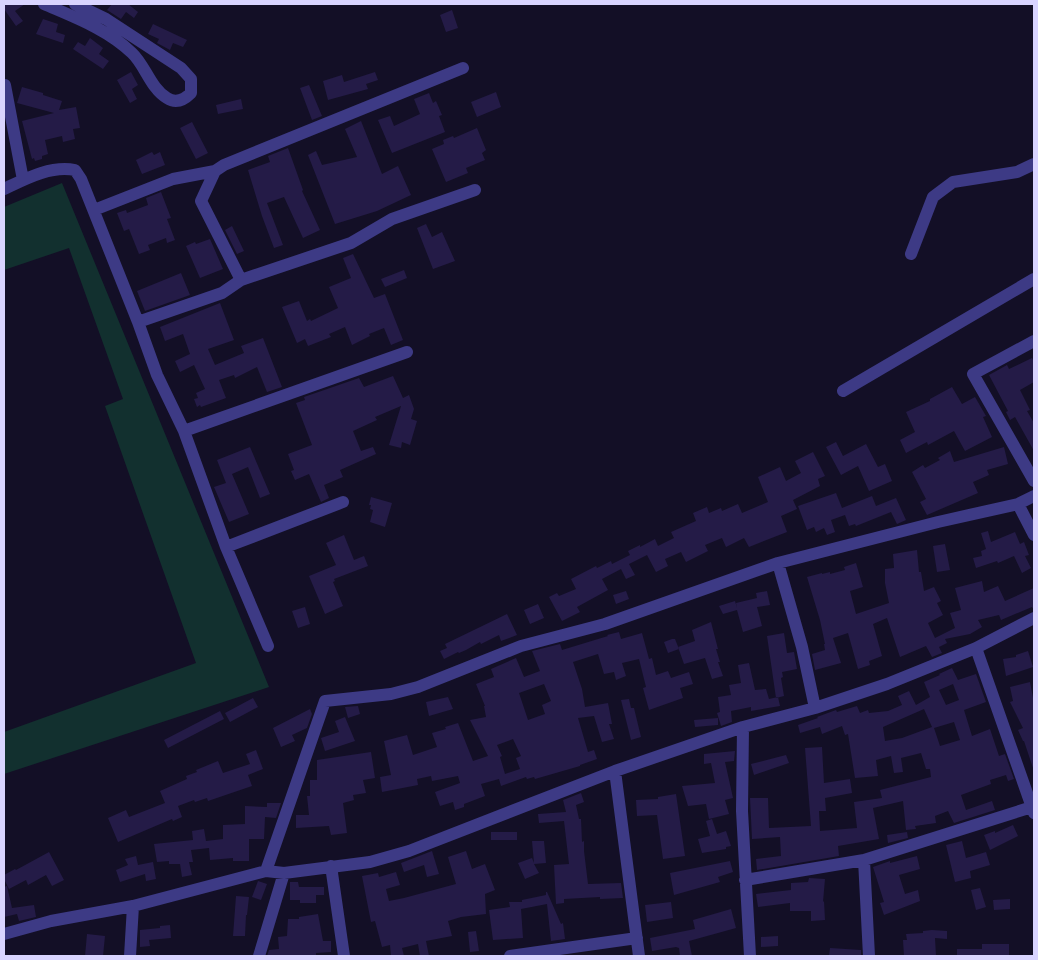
<svg xmlns="http://www.w3.org/2000/svg" width="1038" height="960" font-family="Arial,sans-serif">
	<style>
		.green { fill: #12302f }
		.building { fill: #241b47; fill-rule: evenodd }
		.lines { fill: none; stroke-linecap: round; stroke-linejoin: round }
		.minor { stroke: #3d3a85; stroke-width: 12 }
	</style>
	<rect width="100%" height="100%" fill="#130f26"/>
	<!-- green -->
	<path class="green" d="M62 183 269 687 4 774V732L196 663 105 406 123 399 69 248 4 270V207Z"/>
	<!-- building -->
	<path class="building" d="M4 4H25L15 11 23 21 16 26 4 9Z
		M112 4H128L138 12 134 18 126 12 121 19 107 10Z
		M452 10 458 28 446 32 440 15Z
		M43 19 58 24 56 32 65 35 63 43 36 34Z
		M153 24 187 40 183 47 173 43 170 50 157 43 159 39 148 34Z
		M90 38 103 48 99 54 109 61 103 69 73 49 78 42 85 46Z
		M131 72 138 85 132 89 137 99 130 103 117 80Z
		M375 72 378 80 366 84 368 89 328 100 323 81 342 75 344 82Z
		M309 85 322 116 312 120 300 88Z
		M22 87 43 93V95L62 101 59 110 76 107 80 128 73 129 75 139 63 142 62 136 45 140 48 154 42 156V159L35 161 34 158 32 159 22 121 54 113 17 103Z
		M496 92 501 107 477 117 471 102Z
		M429 93 433 103 436 101 442 115 439 116 445 132 392 153 378 120 390 116 394 126 420 114 414 99Z
		M241 99 243 109 218 114 216 105Z
		M361 121 382 174 398 166 411 195 377 211 335 224 308 155 316 151 322 165 357 157 345 129Z
		M192 122 208 153 196 159 180 128Z
		M477 128 486 150 482 153 485 160 466 168 468 173 446 182 432 149 444 144 443 140 453 136 454 138Z
		M288 148 303 190 302 191 320 230 303 238 284 197 267 203 283 245 274 248 262 216 248 170 270 162 268 156Z
		M152 152 154 155 160 152 165 165 142 174 136 160Z
		M161 192 171 218 167 219 175 240 167 243 166 238 148 245 150 250 139 254 129 229 124 231 117 213 126 210 127 213 148 205 146 198Z
		M426 224 432 237 442 232 455 261 433 269 417 228Z
		M232 226 244 251 237 254 225 230Z
		M210 239 223 269 200 278 186 246 195 242 196 244Z
		M353 254 374 298 385 294 403 340 391 345 384 328 369 334 370 336 352 345 345 327 329 334 331 337 308 346 305 339 297 343 282 307 299 301 307 321 310 319 311 321 338 308 329 287 351 278 343 258Z
		M404 270 407 278 385 287 381 279Z
		M181 273 190 295 145 311 137 291Z
		M220 303 234 340 208 349 215 365 244 353 241 346 263 338 282 387 267 392 257 367 235 378 234 375 219 380 226 398 201 407 200 405 197 407 194 399 198 398 196 393 205 389 194 365 180 372 175 361 190 354 183 334 165 341 160 327Z
		M1032 358 1034 362V382L1020 390 1030 410 1027 411 1034 423V451L1015 417 1010 420 1006 412 1008 411 989 375 1007 365 1009 369Z
		M393 376 403 398 409 395 414 409 411 419 417 421 410 445 402 442 401 448 389 445 401 406 375 417 377 420 353 431 361 451 373 447 376 454 340 470 343 477 324 485 329 498 321 502 309 474 295 480 291 471 294 470 288 454 312 445 296 403 305 400 304 397 359 378 364 387Z
		M952 387 962 404 975 397 986 416 983 417 992 437 965 451 954 431 928 445 927 442 906 453 900 440 915 432 906 412 930 401V399Z
		M836 442 843 456 866 444 878 467 885 464 892 481 869 491 858 466 841 475 826 447Z
		M250 447 270 494 260 498 248 467 232 474 249 514 229 522 214 487 226 483 217 460Z
		M1004 447 1008 464 987 470 989 475 973 482 978 493 927 515 920 502 926 499 912 472 923 465 925 468 940 460 938 458 950 451 954 462Z
		M813 452 825 476 818 479 820 486 793 500 797 509 781 516 787 532 749 547 744 538 726 547 722 538 705 545 708 551 686 562 681 552 665 559 668 566 656 572 647 555 629 564 635 575 626 579 621 569 602 579 608 590 577 607 580 612 562 621 549 597 557 593 559 596 576 589 571 579 596 566 597 568 611 561 612 564 630 555 628 551 640 545V547L655 539 658 546 674 538 671 532 696 521 693 513 707 507 709 513 721 508 722 511 738 504 742 513 768 502 758 477 780 467 786 481 801 473 795 461Z
		M836 493 842 508 872 496 876 506 896 498 906 520 897 524 891 512 856 526 855 524 849 526 845 515 831 520 835 532 827 535 824 528 816 532 814 527 807 530 798 506Z
		M371 497 392 503 385 527 370 522 373 510 370 509 371 505H369Z
		M988 531 991 542 1015 532 1020 544 1024 542 1029 555 1025 556 1031 568 1022 573 1014 556 998 563 997 561 976 568 973 558 982 556 981 551 986 549 981 533Z
		M344 535 354 560 364 556 368 566 334 579 335 581 333 582 343 606 325 614 309 576 336 565 326 543Z
		M945 544 950 570 937 572 933 546Z
		M917 550 919 572H921L924 591 934 587 941 601 937 603 943 615 928 623 935 638 955 628 950 613 961 610 955 588 982 581 984 592 998 586 1005 601 1034 588V610L1032 607 1001 620 999 615 978 620 982 627 970 634 945 639 947 643 939 647 942 653 932 657 926 646 900 657 887 618 873 624 882 656 869 661 870 665 858 669 848 633 833 638 841 663 815 670 812 654 825 650 824 644H825L820 620 807 577 822 573V574L830 572V574L845 570 844 567 856 563 863 587 850 591 856 614 889 603 885 583V569L894 568 893 554Z
		M626 591 629 599 616 604 613 595Z
		M767 591 770 605 757 607 762 626 743 632 737 610 723 614 719 606 735 601 737 608 736 603 757 598 756 593Z
		M538 604 544 618 530 624 524 610Z
		M305 607 310 624 298 628 292 611Z
		M507 614 517 635 501 641 499 635 481 644 480 642 466 650 459 653 458 652 444 659 440 651 447 648 445 644Z
		M711 622 718 649H716L720 662H718L723 676 712 679 705 658 684 664 678 647 695 641 692 630Z
		M619 632 621 639 642 633 649 659 652 658 656 675 668 671 671 678 689 672 693 684 680 688 683 698 649 710 643 688 646 687 639 659 622 663 626 676 616 680 614 672 604 674 598 654 573 662 582 689 585 707 608 703 612 724H609L614 739 602 742 594 716 578 718 588 752 594 750 597 759 580 765V766L535 779 534 777 527 779 526 777 501 786 499 779 481 784 485 796 464 804V807L455 810 453 802 440 806 435 792 460 783 458 776 432 781 431 776 417 779 418 785 382 792 380 777 391 775 384 741 407 735 413 755 437 747 432 733 446 729 445 727 458 723 473 761 488 756 470 720 486 717 484 706H485L476 684 494 677 491 669 516 658 524 677 540 671 532 651 560 644 562 650 608 636 607 635ZM544 684 551 701 542 705 545 714 528 720 519 693ZM513 739 521 756 516 758 520 769 505 774 500 757 502 756 497 745Z
		M784 633 787 653 794 652 797 669 782 672 783 677 781 678 784 696 776 698 767 636Z
		M672 639H675L679 649 668 653 664 642Z
		M1028 651 1033 667 1006 676 1003 659 1016 657V655Z
		M749 663 755 690 766 689 769 699 778 697 780 706 751 711V707L731 711 732 722 721 726 717 713 720 712 718 697 731 695 729 685 741 683 738 665Z
		M952 668 958 680 976 674 986 702 964 710 972 736 990 729 999 756 1005 754 1014 779 1008 781 1006 775 990 780 991 784 961 795 966 810 992 801 995 810 954 823 948 811 935 816 936 823 915 826 916 829 906 830 903 801 873 808 879 839 838 846 839 856 757 870 756 859 781 856 780 837 752 839 750 798H768L769 828 811 826 805 748 822 747 824 783 850 779 852 793 825 798 826 811H819L820 831 857 828 854 802 882 798 880 790 931 777 930 769H926L921 753 901 758 903 772 894 773 891 756 876 760 878 776 855 778 848 734 845 735 842 726 822 734 820 727 800 733 798 725 818 718 817 717 836 710 837 712 857 706 860 713 868 710 869 713 888 711 902 705 898 696 909 691 916 705 930 697 924 682 940 675 939 674ZM953 684 959 700 946 705 939 690ZM924 709 932 727 902 738 885 741 883 727ZM954 722 960 740 940 746 934 728Z
		M1030 682 1034 703V768H1033L1024 741H1023L1018 730 1023 728 1010 702 1013 701 1010 687Z
		M448 697 453 709 429 716 426 702Z
		M253 698 258 707 230 722 225 713Z
		M629 699 631 708H634L641 737 631 740 621 700Z
		M358 706 360 714 348 718 345 707Z
		M310 709 312 714 307 728 292 735 295 741 281 747 273 728Z
		M220 711 224 719 168 748 164 740Z
		M345 717 355 741 325 751 321 738 339 732 335 721Z
		M718 718V725L695 727 694 720Z
		M256 750 263 769 248 775 252 786 208 801 207 798 195 802 194 800 178 806 182 817 173 821 172 819 118 842 108 818 126 810 129 817 165 803 160 791 187 779 186 776 197 772 196 770 218 761 223 773 250 764 246 754Z
		M735 751 734 761 725 762 733 798 725 800 729 814 709 819 706 804 688 806 682 786 715 783 711 763 704 764V754Z
		M371 752 375 778 363 780 366 793 353 795 354 800 343 803 347 833 331 835 329 826 296 828V815H309L307 796H310V780H317V760Z
		M786 755 789 763 754 775 751 764Z
		M581 793 584 802 576 805 579 819H581L582 842 584 841V851L588 884 621 883 623 898 600 899V897L564 899V903L556 904 554 865 569 864 564 821 539 823 538 814 566 812 563 800Z
		M676 794 685 856 663 859 657 815 637 816 636 800 658 799V797Z
		M267 803H281L276 818 265 817 264 839H249V861H233V858L210 860 209 848 191 850 193 862H189L192 875 182 877 180 864H169V861L157 862 154 844 193 840 192 831 204 829 206 841 223 839V825L245 824V806L267 807Z
		M712 819 717 834 726 831 731 846 726 847V849L702 853 698 839 710 836 706 821Z
		M1013 825 1018 836 990 850 984 835 995 831V833Z
		M491 832H517V840H491Z
		M907 832 908 838 888 843 887 835Z
		M532 841H544L546 863 534 864 539 873 525 879 518 863 532 858 534 863Z
		M962 841 966 858 986 852 990 865 970 871 971 878 955 882 946 845Z
		M432 851 439 874 427 877 424 865 404 872 401 863Z
		M466 851 472 869 485 864 495 890 485 894 486 914 461 917 448 921 452 936 426 941 429 956H420L418 944 402 948 404 956H391L390 945 382 947 375 921 371 922 362 876 378 873 379 877 396 872 400 885 386 889 389 901 404 898 456 884 448 857Z
		M49 852 64 880 52 886 46 875 28 885 26 880 9 889 4 879V875L15 869 16 870Z
		M136 856 138 865 153 862 156 879 146 881 145 874 120 882 116 870 128 865 125 859Z
		M917 856 920 869 899 875 905 894 918 890 920 901 884 915 880 903 884 902 873 867 890 861V863Z
		M730 861 733 872 718 877 720 882 674 895 670 873Z
		M809 878 825 879 823 902 824 901 825 920 811 921V911H790V903L758 907 756 894 791 890V883L808 882Z
		M258 881 267 884 261 900 252 897Z
		M290 882H298L299 887H324V895H316V903H300V900H290Z
		M7 886 12 908 34 905 36 917 19 921 17 914 4 917V887Z
		M980 888 986 907 976 910 971 890Z
		M546 892H547L561 924 563 923 565 939 551 941 547 904 521 909 523 938 493 940 489 910 510 907 509 902H522V900L546 895Z
		M236 896 249 897 247 915H246L245 936H233Z
		M1010 899V909L994 910 993 900Z
		M671 902 673 918 647 922 645 905Z
		M731 909 736 928 689 941 692 956H680L679 948 676 947 652 951 650 938 695 929 693 920Z
		M318 914 323 941H331V952L316 953V956H267L269 950 279 949 278 937 287 936 288 919H299V917Z
		M170 925 171 938 149 940 150 946 140 947V930L160 928V926Z
		M932 930 947 931V939L935 938 936 956H904L903 940H907L906 934 923 933V931Z
		M476 931 479 951 470 952 468 932Z
		M87 934 105 936 103 956H85Z
		M778 936V946L761 947V937Z
		M982 944H1009V956H957V949H982Z
		M830 948 861 950V956H829Z"/>
	<g class="lines">
		<!-- minor -->
		<path class="minor" d="M44 4C74 17 107 29 132 53 145 65 151 89 167 98 176 104 184 100 191 93V79L181 68 106 19 75 4
			M5 85 23 180
			M4 189C25 179 51 165 75 170L81 179 138 322 157 375 184 431 226 547 268 646
			M94 210 173 179 215 171
			M911 254 933 197 953 182 1017 172 1034 164
			M241 280 201 201 215 171 224 165 463 68
			M138 322 222 293 241 280 351 243 392 219 475 190
			M1034 341 973 374 1034 481
			M843 391 1034 279
			M184 431 407 352
			M1018 504 1034 535
			M226 547 343 502
			M778 563 802 647 815 708
			M976 648 1034 813
			M743 727 742 811 750 956
			M615 771 639 956
			M864 860 869 956
			M331 866 344 956
			M266 871 325 701 391 694 418 687 521 646 605 624 778 563 938 522 1018 504 1034 496
			M745 880 864 860 1032 807
			M4 934 51 921 133 906 266 871 284 873 370 862 409 851 615 771 743 727 815 708 887 684 976 648 1034 618
			M130 956 133 906
			M259 956 284 873
			M510 956 637 938"/>
	</g>
	<!-- border -->
	<rect width="1038" height="960" fill="none" stroke="#d9d4ff" stroke-width="10"/>
</svg>
